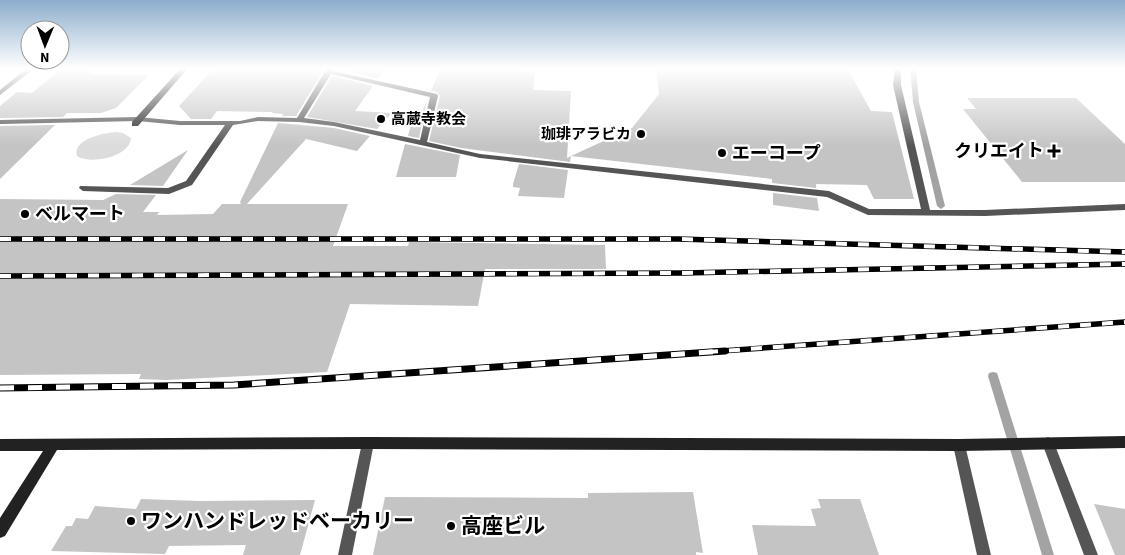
<svg xmlns="http://www.w3.org/2000/svg" width="1125" height="555" font-family="'Source Sans 3','Noto Sans JP',sans-serif">
	<style>
		.green { fill: #dcdcdc }
		.lines { fill: none; stroke-linecap: round; stroke-linejoin: round }
		.stream { fill: #a3a3a3; fill-rule: evenodd }
		.building { fill: #c4c4c4 }
		.street { fill: #555; fill-rule: evenodd }
		.secondary { fill: #222; fill-rule: evenodd }
		.rail-far1-casing { stroke: #000; stroke-width: 5.5 }
		.rail-casing { stroke: #000; stroke-width: 7 }
		.rail-far1 { stroke: #fff; stroke-width: 4; stroke-dasharray: 11; stroke-linecap: butt }
		.rail { stroke: #fff; stroke-width: 5; stroke-dasharray: 14; stroke-linecap: butt }
		.poi-dot { fill: #000; stroke: #fff; stroke-width: 2 }
		.labels { text-anchor: middle; stroke-width: 4.5; stroke-linejoin: round; paint-order: stroke }
		.far-poi-label { font-size: 15px; font-weight: bold; fill: #000; stroke: #fff; text-anchor: start }
		.poi-label { font-size: 18px; font-weight: bold; fill: #000; stroke: #fff; text-anchor: start }
		.near-poi-label { font-size: 21px; font-weight: bold; fill: #000; stroke: #fff; text-anchor: start }
	</style>
	<rect width="100%" height="100%" fill="#fff"/>
	<!-- green -->
	<path class="green" d="M116 132 123 133 131 138C130 157 90 165 77 156 72 139 104 133 116 132Z"/>
	<g class="lines">
		<!-- stream -->
		<path class="stream" d="M910 68H916L919 102 945 206 941 209 937 206 913 102Z
			M993 372 997 373 998 376 1054 555H1042L988 376 989 373Z"/>
	</g>
	<!-- building -->
	<path class="building" d="M62 68H95L89 74 149 75 116 108 101 113H67L63 117 0 118V106L17 92 32 93Z
		M214 68H325L296 116H282L283 114 272 113 273 112 217 111 211 119H191L179 106Z
		M336 68H385L378 79Z
		M441 68H525L524 72H535L533 90 571 91 567 158 571 156 570 162 461 148 429 141 440 96 437 92 431 91Z
		M656 68H847L871 111 892 112 914 199H874L867 185 816 184V188L772 183V179L571 156 632 128 659 94Z
		M332 76 373 86 355 111 392 113 377 129 307 117Z
		M967 98H1076L1125 144V182H1022L963 109H976Z
		M427 100 419 138 408 136 414 114 421 115Z
		M278 123 334 128 370 136 357 151 306 139 247 204H348L333 246H408L409 242 605 245 606 269H485L478 306 350 304 327 372 166 380 139 379 141 374 0 375V199L103 200 116 194 156 195 143 212H159L157 215 213 214 222 204H241L240 202Z
		M55 125 0 179V126Z
		M405 144 460 155 456 177H396Z
		M188 150 163 186 130 185Z
		M519 164 568 170 564 198 518 196 520 188 513 187V184Z
		M773 193 817 198 819 211 773 205Z
		M693 492 703 553 696 552V555H373L385 497 588 498V493Z
		M141 499 199 501 315 500 300 555H243L246 545 169 546 165 554 51 551 66 526H72L76 518 88 519 95 506 136 509Z
		M818 499H860L879 555H758L752 525 816 526 811 509 821 508Z
		M1094 504 1125 509V555H1115Z"/>
	<g class="lines">
		<!-- street -->
		<path class="street" d="M27 68H35L0 95V90Z
			M327 68H334L333 71 437 94 438 96 427 142 480 154 829 191 869 209H921L893 85 895 68H901V85L930 210H985L1125 204V210L985 216 868 215 827 197 480 158 334 126 299 122 258 121 233 125 192 185 169 194 83 191 79 188 80 186 168 188 186 181 225 125H180L138 121 0 124V120L138 117 180 121H240L258 117 297 118ZM331 74 430 97 420 140 334 122 304 118Z
			M368 437 372 439 374 443 352 555H338L362 443 364 439Z
			M1048 437 1052 439 1054 443 1098 555H1084L1042 443 1044 439Z
			M959 439 963 441 965 445 991 555H977L953 445 955 441Z"/>
		<!-- secondary -->
		<path class="secondary" d="M181 68H188L138 126H132V122Z
			M1125 436V448L959 451 368 449 57 450 5 536 0 538V518L43 451H0V439L368 437 959 439Z"/>
		<defs>
			<path id="rail-far1" d="M0 239H678L1125 252
				M0 276 684 273 1125 264
				M707 352 1125 322"/>
			<path id="rail" d="M0 388 234 385 725 351"/>
		</defs>
		<!-- rail-far1 casing -->
		<use href="#rail-far1" class="rail-far1-casing"/>
		<!-- rail casing -->
		<use href="#rail" class="rail-casing"/>
		<!-- rail-far1 -->
		<use href="#rail-far1" class="rail-far1"/>
		<!-- rail -->
		<use href="#rail" class="rail"/>
	</g>
	<!-- sky -->
	<linearGradient id="sky" x2="0" y2="1"><stop stop-color="#8cadcc"/><stop offset="0.47" stop-color="#fff"/><stop offset="1" stop-color="#fff" stop-opacity="0"/></linearGradient>
	<rect width="1125" height="146" fill="url(#sky)"/>
	<!-- markers -->
	<g class="poi-dot">
		<circle cx="381" cy="119" r="5"/>
		<circle cx="641" cy="134" r="5"/>
		<path d="M1051.5 143.5h5v5h5v5h-5v5h-5v-5h-5v-5h5z"/>
		<circle cx="722" cy="153" r="5"/>
		<circle cx="25" cy="214" r="5"/>
		<circle cx="131" cy="521" r="5"/>
		<circle cx="451" cy="526" r="5"/>
	</g>
	<g class="labels">
		<!-- far-poi labels -->
		<g class="far-poi-label">
			<text x="391" y="124">高蔵寺教会</text>
			<text x="631" y="139" text-anchor="end">珈琲アラビカ</text>
		</g>
		<!-- poi labels -->
		<g class="poi-label">
			<text x="1044" y="157" text-anchor="end">クリエイト</text>
			<text x="732" y="159">エーコープ</text>
			<text x="35" y="220">ベルマート</text>
		</g>
		<!-- near-poi labels -->
		<g class="near-poi-label">
			<text x="141" y="528">ワンハンドレッドベーカリー</text>
			<text x="461" y="533">高座ビル</text>
		</g>
	</g>
	<!-- north arrow -->
	<g transform="translate(45 45) rotate(181)"><circle r="24" fill="#ffffff" stroke="#999999"/>
	<path d="M0-4L9 19L0 12L-9 19Z" fill="#000000"/>
	<text y="-8" font-size="14" font-weight="bold" text-anchor="middle" fill="#000000">N</text>
	</g>
</svg>
